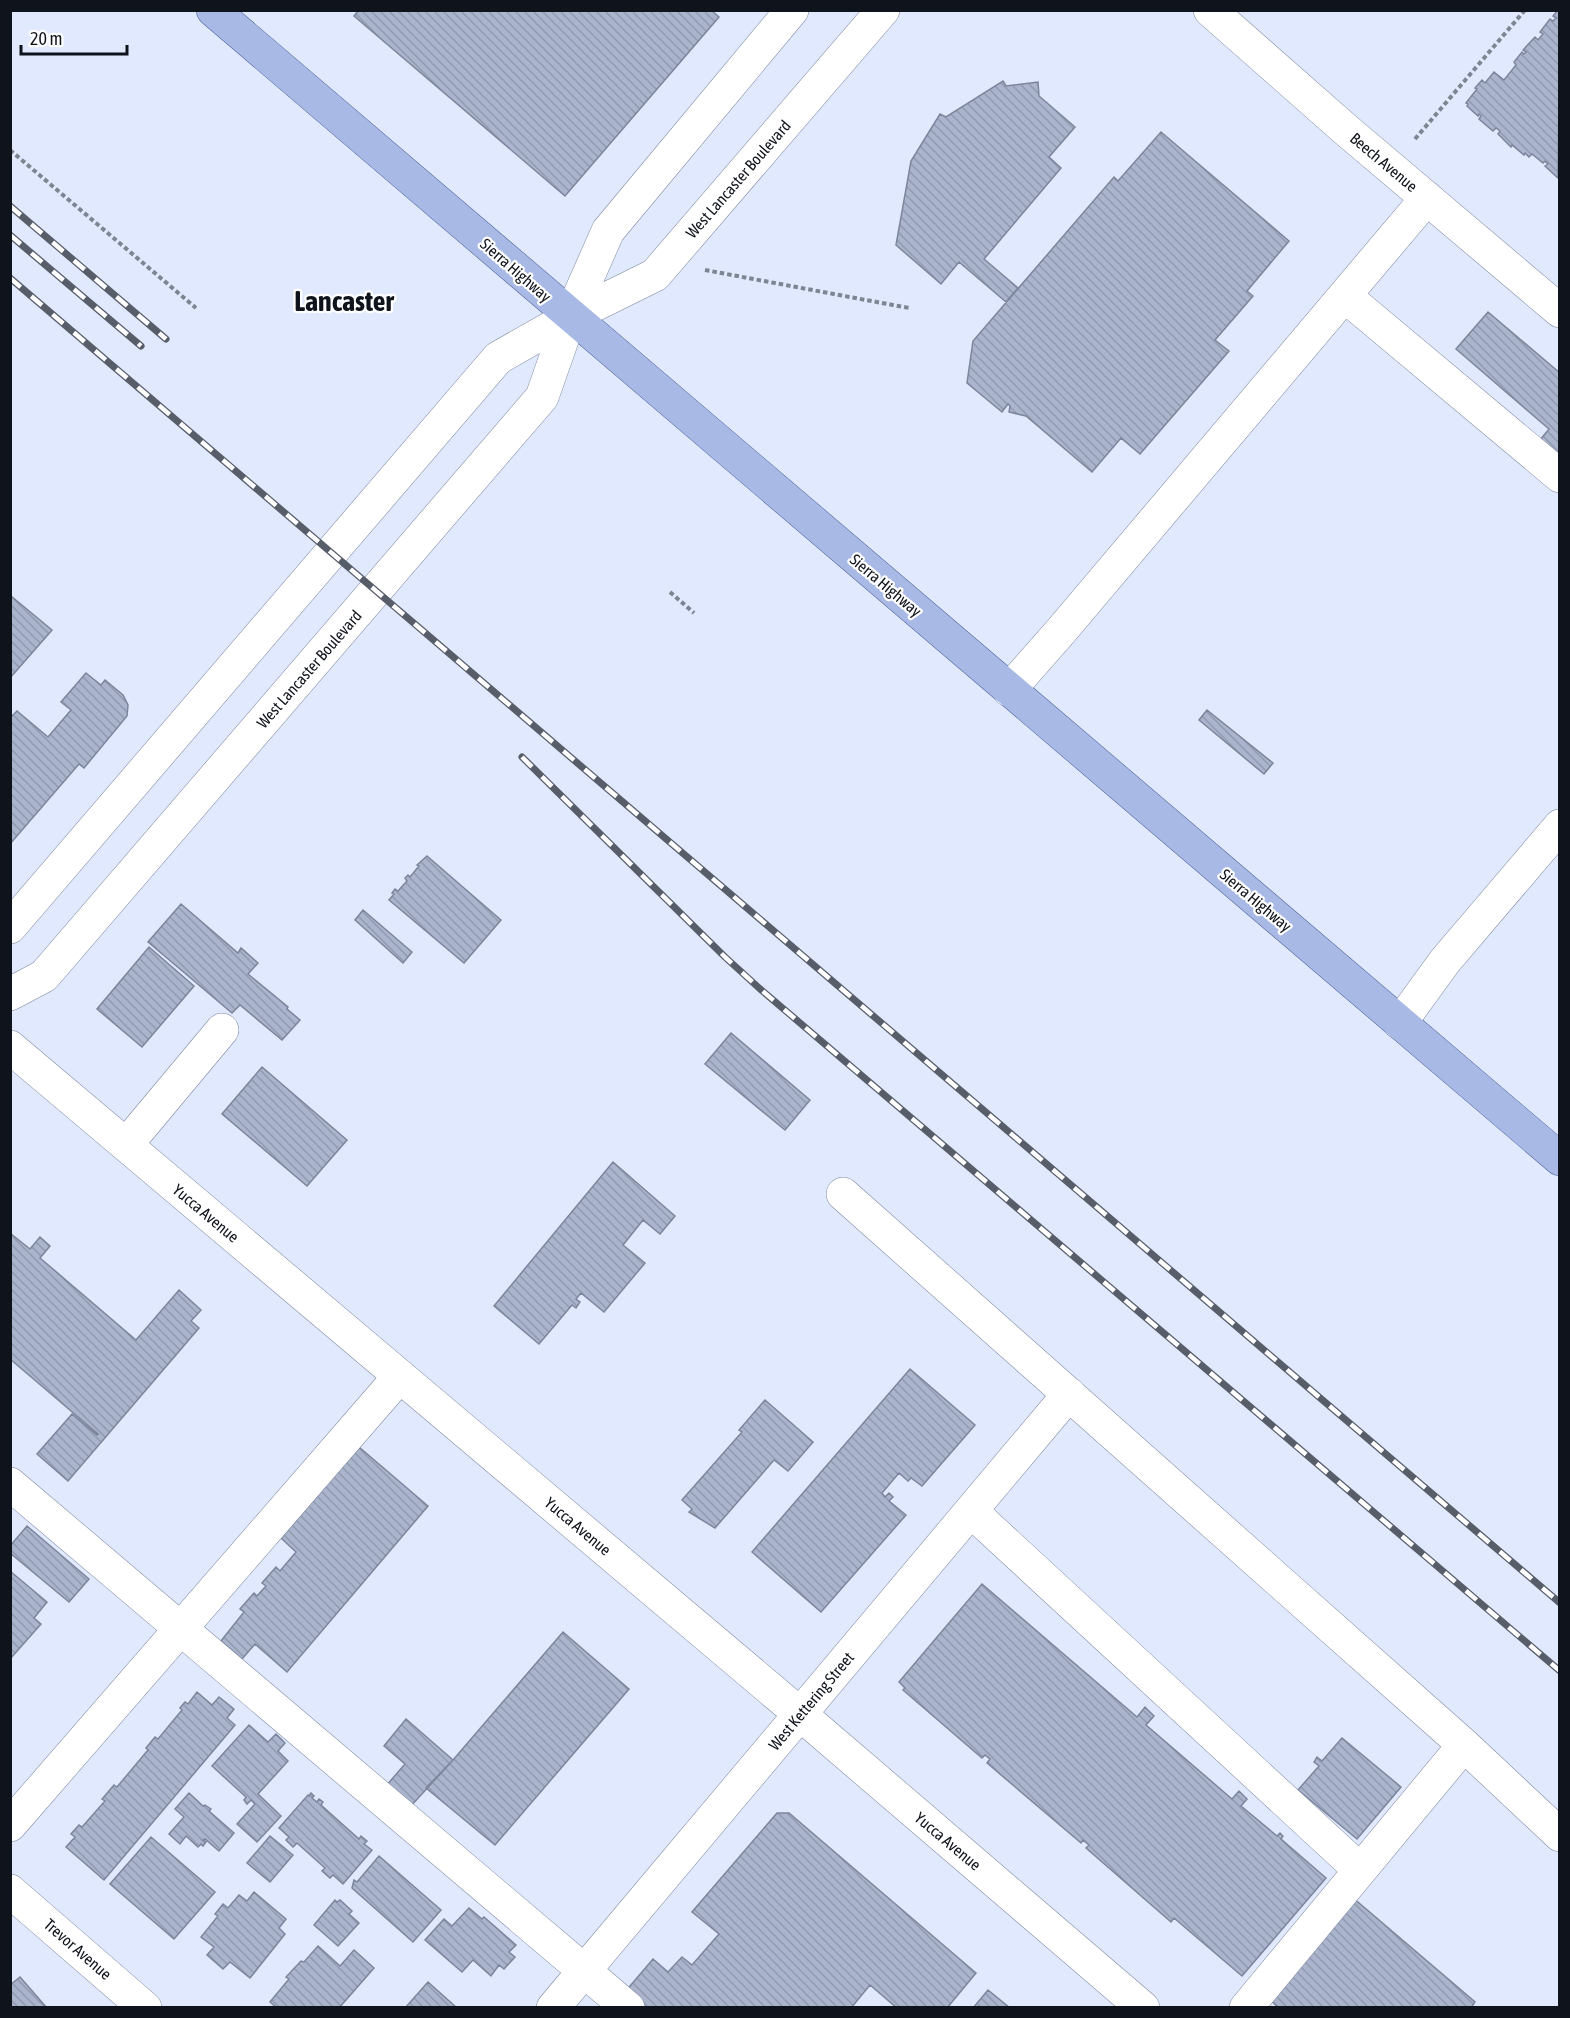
<svg xmlns="http://www.w3.org/2000/svg" width="1570" height="2018" font-family="'Asap Condensed',sans-serif">
	<style>
		.building { fill: url(#building-back-hatch); stroke: #7c859c; stroke-width: 1.5 }
		.lines { fill: none; stroke-linecap: round; stroke-linejoin: round }
		.minor-casing { stroke: #7d879e; stroke-width: 34 }
		.major-casing { stroke: #4e6194; stroke-width: 34 }
		.path { stroke: #7d8492; stroke-width: 4; stroke-dasharray: 4.5 3; stroke-linecap: butt }
		.minor { stroke: #fff; stroke-width: 33 }
		.major { stroke: #a9b9e6; stroke-width: 33 }
		.rail-casing { stroke: #585d6a; stroke-width: 7 }
		.rail { stroke: #fff; stroke-width: 4.5; stroke-dasharray: 14; stroke-linecap: butt }
		.labels { text-anchor: middle; stroke-width: 4.5; stroke-linejoin: round; paint-order: stroke }
		.street-label { font-size: 16px; fill: #0f131b; stroke: #fff }
		.town-label { font-size: 28px; font-weight: bold; fill: #0f131b; stroke: #fff }
	</style>
	<defs>
		<pattern id="building-back-hatch" width="6" height="6" patternUnits="userSpaceOnUse" patternTransform="scale(1.5)"><rect width="6" height="6" fill="#aab4cd"/><path d="M-1 5l2 2M0 0l6 6M5-1l2 2" fill="none" stroke="#919aaf"/></pattern>
	</defs>
	<rect width="100%" height="100%" fill="#e0e9fe"/>
	<!-- building -->
	<path class="building" d="M359 10H711L719 17 565 196 354 16Z
		M1558 10H1560L1558 178 1545 166 1548 164 1545 161 1543 163 1532 154 1529 157 1525 153 1524 155 1512 145 1511 147 1498 134 1500 131 1496 128 1493 131 1479 119 1481 116 1479 114 1478 116 1467 106 1468 104 1466 103 1477 89 1475 88 1482 80 1485 83 1494 72 1504 80 1516 65 1514 62 1522 52 1524 54 1526 52 1523 50 1535 37 1538 40 1543 34 1540 32 1550 19 1553 21 1556 18 1553 16Z
		M1003 81 1006 86 1038 82 1039 96 1075 127 1049 157 1061 168 984 259 1018 288 1006 302 959 262 941 284 896 245 911 161 940 114 946 117Z
		M1161 132 1289 241 1247 291 1253 296 1215 340 1229 351 1140 454 1121 438 1092 472 1026 416 1009 412 1010 406 1008 404 1002 412 967 383 973 341 1114 177 1118 181Z
		M1488 312 1560 373V465L1536 445 1549 429 1456 349Z
		M11 596 52 630 10 678V597Z
		M86 673 101 685 105 680 123 695 128 705 127 716 84 768 79 764 10 844V718L17 711 48 737 71 710 61 702Z
		M1207 710 1273 763 1264 774 1199 720Z
		M427 856 501 920 464 963 389 900 394 894 392 893 395 889 398 891 407 881 405 878 408 875 410 877 419 866 417 865Z
		M181 904 238 953 241 948 258 963 248 974 288 1007 287 1009 300 1020 282 1040 240 1005 232 1013 148 942Z
		M363 910 412 952 403 963 355 920Z
		M149 947 194 986 142 1047 97 1009Z
		M731 1033 810 1100 785 1130 705 1064Z
		M262 1067 347 1140 307 1186 222 1114Z
		M613 1162 675 1216 660 1234 643 1220 623 1245 645 1263 604 1312 581 1293 576 1299 580 1302 576 1308 572 1305 539 1344 494 1306Z
		M10 1233 30 1249 40 1237 50 1246 40 1258 136 1340 179 1290 201 1310 191 1321 199 1328 68 1481 37 1454 72 1414 97 1435 98 1434 10 1359Z
		M910 1369 975 1425 922 1486 911 1478 908 1481 899 1473 882 1493 885 1497 889 1493 893 1497 889 1501 906 1515 821 1612 752 1552Z
		M765 1400 813 1442 788 1471 774 1460 715 1528 689 1512 692 1509 682 1500 742 1432 739 1430Z
		M359 1447 428 1506 287 1672 255 1644 242 1659 221 1641 244 1612 240 1609 254 1593 257 1596 266 1586 262 1583 276 1567 280 1571 296 1552 281 1538Z
		M27 1526 89 1579 69 1602 10 1553V1546Z
		M10 1571 47 1602 34 1618 41 1624 10 1659Z
		M982 1584 1137 1717 1145 1707 1154 1716 1146 1725 1232 1799 1239 1791 1247 1799 1241 1806 1277 1836 1280 1833 1283 1836 1281 1839 1326 1878 1242 1976 1174 1918 1171 1922 1086 1848 1089 1845 1083 1840 1081 1843 987 1763 990 1759 985 1755 982 1758 903 1690 905 1688 899 1682Z
		M563 1632 629 1689 495 1845 426 1788 453 1760Z
		M197 1692 212 1705 219 1697 234 1709 227 1718 235 1725 104 1880 66 1847 75 1837 71 1834 79 1825 82 1827 105 1801 102 1799 114 1785 117 1787 148 1750 146 1748 155 1737 158 1739 182 1710 180 1708 185 1702 188 1704Z
		M406 1719 453 1760 410 1807 386 1786 405 1764 384 1746Z
		M249 1725 268 1742 276 1734 285 1743 278 1751 288 1761 258 1794 281 1816 257 1842 237 1824 255 1804 251 1800 247 1804 244 1800 246 1797 212 1766Z
		M1342 1738 1401 1787 1357 1839 1298 1790 1319 1766 1314 1762 1317 1757 1322 1761Z
		M189 1793 203 1806 205 1805 211 1809 209 1811 234 1833 219 1851 205 1839 203 1840 206 1842 203 1846 201 1844 198 1847 186 1836 180 1844 169 1834 184 1817 175 1809Z
		M311 1793 314 1796 312 1798 317 1802 319 1799 323 1802 321 1805 359 1839 361 1836 367 1841 364 1844 372 1850 343 1884 333 1875 330 1878 322 1871 325 1868 297 1843 293 1847 286 1840 289 1837 279 1828 308 1795 309 1796Z
		M777 1813H789L976 1973 947 2008H897L870 1985 851 2008H643L625 1992 653 1959 668 1972 682 1957 692 1965 719 1934 692 1912Z
		M270 1836 293 1855 270 1882 247 1863Z
		M151 1837 215 1892 174 1939 110 1884Z
		M379 1856 441 1910 413 1942 352 1888 354 1880 357 1882Z
		M254 1892 286 1919 279 1928 285 1934 250 1978 230 1962 223 1969 207 1955 214 1947 201 1937 218 1916 215 1914 223 1904 228 1908 239 1895 247 1901Z
		M1352 1897 1475 2002 1471 2008H1279L1267 1997Z
		M335 1900 337 1902 340 1900 352 1911 349 1914 359 1923 338 1946 314 1925Z
		M469 1908 482 1919 484 1917 516 1945 509 1952 515 1957 504 1969 499 1965 491 1976 473 1960 462 1972 425 1940 444 1919 452 1926Z
		M318 1946 340 1966 354 1950 374 1968 339 2008H277L270 2002 289 1979 286 1977 301 1961 304 1962Z
		M20 1977 47 2008H10V1985Z
		M428 1982 457 2008H405Z
		M988 1990 1010 2008H973Z"/>
	<g class="lines">
		<defs>
			<path id="minor" d="M1210 10 1345 129 1560 311
				M1345 296 1560 476
				M1009 690 1061 631 1427 198
				M10 927 498 358 570 317 655 275 883 10
				M10 994 44 976 542 397 570 317 608 231 792 10
				M1400 1023 1445 961 1560 826
				M10 1047 800 1714 1143 2008
				M126 1145 222 1030
				M843 1194 1464 1745 1560 1835
				M10 1484 628 2008
				M971 1511 1360 1870
				M10 1825 400 1376
				M10 1891 145 2008
				M553 2008 1069 1394
				M1246 2008 1464 1745"/>
			<path id="major" d="M213 10 1560 1159"/>
		</defs>
		<!-- minor casing -->
		<use href="#minor" class="minor-casing"/>
		<!-- major casing -->
		<use href="#major" class="major-casing"/>
		<!-- path -->
		<path class="path" d="M1415 139 1525 10
			M10 150 196 308
			M705 270 909 308
			M670 592 694 613"/>
		<!-- minor -->
		<use href="#minor" class="minor"/>
		<!-- major -->
		<use href="#major" class="major"/>
		<defs>
			<path id="rail" d="M10 206 166 339
				M10 235 141 346
				M10 278 1560 1603
				M522 757 725 957 759 988 1560 1671"/>
		</defs>
		<!-- rail casing -->
		<use href="#rail" class="rail-casing"/>
		<!-- rail -->
		<use href="#rail" class="rail"/>
	</g>
	<g class="labels">
		<!-- street labels -->
		<g class="street-label">
			<text transform="translate(1384 162) rotate(40)" y="6">Beech Avenue</text>
			<text transform="translate(738 179) rotate(-49)" y="6">West Lancaster Boulevard</text>
			<text transform="translate(516 270) rotate(41)" y="6">Sierra Highway</text>
			<text transform="translate(886 585) rotate(40)" y="6">Sierra Highway</text>
			<text transform="translate(309 669) rotate(-49)" y="6">West Lancaster Boulevard</text>
			<text transform="translate(1256 900) rotate(40)" y="6">Sierra Highway</text>
			<text transform="translate(206 1213) rotate(40)" y="6">Yucca Avenue</text>
			<text transform="translate(578 1526) rotate(40)" y="6">Yucca Avenue</text>
			<text transform="translate(811 1701) rotate(-50)" y="6">West Kettering Street</text>
			<text transform="translate(948 1841) rotate(40)" y="6">Yucca Avenue</text>
			<text transform="translate(78 1949) rotate(41)" y="6">Trevor Avenue</text>
		</g>
		<!-- town labels -->
		<g class="town-label">
			<text x="344" y="311">Lancaster</text>
		</g>
	</g>
	<!-- border -->
	<rect width="1570" height="2018" fill="none" stroke="#0f131b" stroke-width="24"/>
	<!-- scale -->
	<path d="M21 45v9h106v-9" fill="none" stroke="#0f131b" stroke-width="3"/>
	<text x="30" y="45" font-size="18" fill="#0f131b" stroke="#ffffff" stroke-width="4.5" paint-order="stroke">20 m</text>
</svg>
